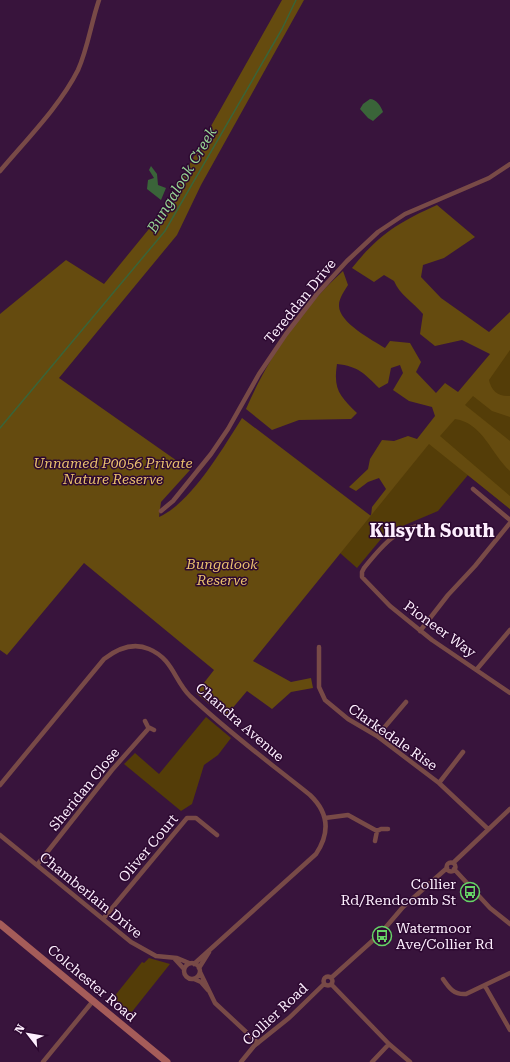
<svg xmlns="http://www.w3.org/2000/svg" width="510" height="1062" font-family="'Roboto Serif',serif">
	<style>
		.green { fill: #543d08 }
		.forest { fill: #654b0f }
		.water { fill: #3a6439 }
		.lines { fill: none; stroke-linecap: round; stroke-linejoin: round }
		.stream { stroke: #3a6439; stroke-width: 1.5 }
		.street { stroke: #784a47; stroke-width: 4.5 }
		.secondary { stroke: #a55c59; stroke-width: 7 }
		.labels { text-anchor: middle; stroke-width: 3; stroke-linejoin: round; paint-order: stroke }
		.street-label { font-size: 14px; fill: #fdeffe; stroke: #2d0931 }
		.park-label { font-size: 14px; font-style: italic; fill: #e9c06e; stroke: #2d0931 }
		.poi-label { font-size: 14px; fill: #fdeffe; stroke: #2d0931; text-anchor: end }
		.water-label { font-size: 15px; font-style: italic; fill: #97d695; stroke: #2d0931 }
		.district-label { font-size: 18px; font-weight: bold; fill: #fdeffe; stroke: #2d0931 }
	</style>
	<rect width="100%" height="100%" fill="#38143c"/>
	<!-- green -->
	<path class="green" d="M510 337V509L468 475 438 511 386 533 357 568 340 553 429 443Z
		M206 717 231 738 218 755 204 765 192 804 181 811 124 764 135 753 159 774Z
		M149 958 170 964 131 1013 113 998 142 962 144 963Z"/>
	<!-- forest -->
	<path class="forest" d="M282 0H304L201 185 177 235 59 378 190 470 161 502 159 517C191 503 223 448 242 418L371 516 372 507 386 489 379 478 368 482 356 491 349 487 368 469 370 459 382 440 394 441 408 436 417 439 435 416 432 407 409 401 393 390 403 373 400 365 391 368 388 383 379 388C365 374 358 366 337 364 333 390 340 396 357 413L351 419 299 420 272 430 246 409C268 358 301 309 343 271L348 285C345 290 339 298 339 305 338 322 372 340 385 348L390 341 410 343 421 362 416 372 436 393 445 383 458 392 490 354 462 340 435 346 420 334 423 314C413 302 400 295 394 281L384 275 374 282 352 268C378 235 399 222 437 205L475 237 444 258 423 265 421 277 441 298 489 332 510 312V350L489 380C491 391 499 397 510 396V417L492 411 473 396 465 405 510 441V471C491 454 483 423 455 419L440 436 510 496V509L429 444 253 661 291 682 311 678 313 688 291 692 272 709 247 691 225 717 196 693 214 670 84 563 7 655 0 650V314L66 260 104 284 162 213Z"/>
	<!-- water -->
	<path class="water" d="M370 99C376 99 381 106 383 112L373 121 368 118 360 109 363 104Z
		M151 166 157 174 158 185 166 188 161 200 147 189 148 180 154 178 149 170Z"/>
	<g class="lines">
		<!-- stream -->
		<path class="stream" d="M0 428 165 231 282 29 296 0"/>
		<!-- street -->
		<path class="street" d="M0 171C26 140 60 106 78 70 88 48 91 23 99 0
			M473 489 510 520
			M161 511 173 501 211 454 228 429 259 374 286 334 317 294 347 261 378 232 405 214 489 178 510 164
			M428 525C398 525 381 547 364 568L362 572V577L390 606 432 640 510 693
			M420 631 448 595 475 566 510 523
			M319 647V687L325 700 348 719 377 736 439 783 488 829
			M477 669 510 630
			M145 721 148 727 154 730
			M377 736 406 702
			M439 783 463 752
			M0 785 104 659C117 649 133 642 149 649 173 659 174 680 190 696 228 732 270 763 310 795 329 813 330 833 316 854L194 964
			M325 818 348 815 377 831
			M0 835 131 942 156 956 177 958 189 963
			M375 841 377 831 381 829H388
			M446.5 867a4.5 4.5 0 1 1 9 0a4.5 4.5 0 1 1-9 0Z
			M453 863 510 809
			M37 865 112 770 149 728
			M454 869 490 908 510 924
			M103 919 187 818H196L217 835
			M174 958 184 969
			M184 971a8 8 0 1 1 16 0a8 8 0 1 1-16 0Z
			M199 968 209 952
			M200 972 215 1003 258 1043
			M323.5 981a4.5 4.5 0 1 1 9 0a4.5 4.5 0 1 1-9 0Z
			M331 978 380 934 403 907 447 868
			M194 979 201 982 208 990
			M443 979C449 988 454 995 466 994L510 973
			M331 984 389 1044 410 1062
			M485 986 510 1030
			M43 1062 93 1001
			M241 1062 254 1046 289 1018 324 984
			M372 1062 389 1044"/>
		<!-- secondary -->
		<path class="secondary" d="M0 924 167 1062"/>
	</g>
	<!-- icons -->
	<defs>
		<symbol id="bus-ring" viewBox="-11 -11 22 22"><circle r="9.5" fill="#2d0931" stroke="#66d466" stroke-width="1.5"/><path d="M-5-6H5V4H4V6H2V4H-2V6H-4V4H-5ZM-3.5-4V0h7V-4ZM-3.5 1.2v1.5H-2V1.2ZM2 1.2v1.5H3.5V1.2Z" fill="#66d466"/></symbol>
	</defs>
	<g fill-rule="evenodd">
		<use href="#bus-ring" x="459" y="881" width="22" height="22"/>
		<use href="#bus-ring" x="371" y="925" width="22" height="22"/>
	</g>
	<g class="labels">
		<!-- street labels -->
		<g class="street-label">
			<text transform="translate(300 301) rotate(-51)" y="5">Tereddan Drive</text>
			<text transform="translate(440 629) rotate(36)" y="5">Pioneer Way</text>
			<text transform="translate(240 722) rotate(41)" y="5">Chandra Avenue</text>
			<text transform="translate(393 737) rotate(35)" y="5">Clarkedale Rise</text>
			<text transform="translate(84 789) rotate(-51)" y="5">Sheridan Close</text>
			<text transform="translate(148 848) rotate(-50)" y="5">Oliver Court</text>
			<text transform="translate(91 895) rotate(39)" y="5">Chamberlain Drive</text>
			<text transform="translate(92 983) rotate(40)" y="5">Colchester Road</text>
			<text transform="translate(275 1014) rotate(-43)" y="5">Collier Road</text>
		</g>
		<!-- park labels -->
		<g class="park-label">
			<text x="113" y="468">Unnamed P0056 Private<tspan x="113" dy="16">Nature Reserve</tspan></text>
			<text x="222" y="569">Bungalook<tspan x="222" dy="16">Reserve</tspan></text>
		</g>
		<!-- poi labels -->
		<g class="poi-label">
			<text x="456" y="889">Collier<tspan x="456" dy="16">Rd/Rendcomb St</tspan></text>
			<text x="396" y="933" text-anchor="start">Watermoor<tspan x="396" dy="16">Ave/Collier Rd</tspan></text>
		</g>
		<!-- water labels -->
		<g class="water-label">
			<text transform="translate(182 180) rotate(-59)" y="5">Bungalook Creek</text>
		</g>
		<!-- district labels -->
		<g class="district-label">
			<text x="432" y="537">Kilsyth South</text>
		</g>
	</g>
	<!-- north arrow -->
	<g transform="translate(28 1034) rotate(301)" stroke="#2d0931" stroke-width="3" paint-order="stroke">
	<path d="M0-3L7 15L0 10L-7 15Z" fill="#fdeffe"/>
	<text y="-6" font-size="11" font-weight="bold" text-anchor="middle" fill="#fdeffe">N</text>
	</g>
</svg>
